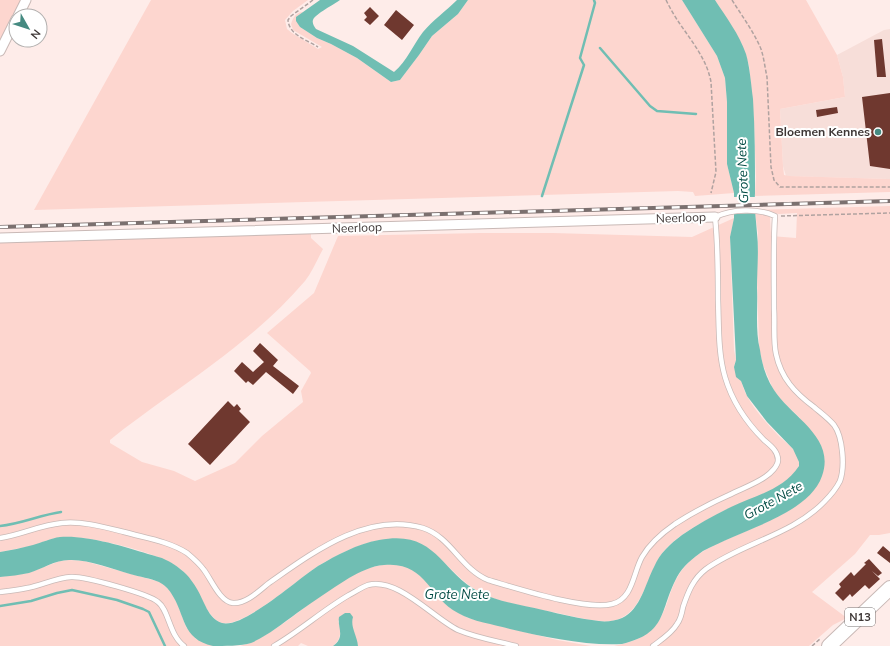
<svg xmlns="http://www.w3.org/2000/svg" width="890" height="646" font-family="Mulish,sans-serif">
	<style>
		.built { fill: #f7ded9 }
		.green { fill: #fdd6cf }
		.water { fill: #70beb3 }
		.pier { fill: #feece9 }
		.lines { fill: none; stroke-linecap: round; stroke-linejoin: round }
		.stream { stroke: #70beb3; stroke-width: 2.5 }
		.building { fill: #6f382f }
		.service-casing { stroke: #c9b9b6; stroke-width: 6 }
		.minor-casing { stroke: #c9b9b6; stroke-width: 11 }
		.primary-casing { stroke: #c9b9b6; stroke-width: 16 }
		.path { stroke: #b0a2a0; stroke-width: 1.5; stroke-dasharray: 4 2; stroke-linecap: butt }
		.service { stroke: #fff; stroke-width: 4.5 }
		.minor { stroke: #fff; stroke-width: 9 }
		.primary { stroke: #fff; stroke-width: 14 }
		.rail-casing { stroke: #7b706f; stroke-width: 4 }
		.rail { stroke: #fff; stroke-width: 2.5; stroke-dasharray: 8; stroke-linecap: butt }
		.poi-dot { fill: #458a81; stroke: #fff; stroke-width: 1.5 }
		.labels { text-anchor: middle; stroke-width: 4; stroke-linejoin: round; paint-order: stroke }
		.shield { fill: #fff; stroke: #777272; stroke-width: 1 }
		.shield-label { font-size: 11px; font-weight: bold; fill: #3d3635 }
		.poi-label { font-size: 12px; font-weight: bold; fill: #3d3635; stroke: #fff; text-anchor: end }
		.street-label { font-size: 12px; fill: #3d3635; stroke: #fff }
		.water-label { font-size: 13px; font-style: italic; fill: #004a43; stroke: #fff }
	</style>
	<rect width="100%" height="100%" fill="#feece9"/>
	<!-- built -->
	<path class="built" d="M890 29V179L786 176 783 166 780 109 845 97 843 77 837 55 884 30Z"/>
	<!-- green -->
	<path class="green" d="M0 0H22L0 44Z
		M151 0H308L293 11 285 20 287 29 292 33 318 49 322 47 293 30 291 24C293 18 296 12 303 12L296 18 300 27 317 38 331 44 357 58 391 82 400 80 419 55 432 36 458 14 468 0H682L717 56 725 78 727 102V164L734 193 695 196 693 192 678 191 34 210Z
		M715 0H806L837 55 843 77 845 97 780 109 783 166 784 175 789 176 890 179V192L755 196 756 177 754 121 749 65 741 43Z
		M890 206V533L879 535H870L855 554 812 592 847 618 833 625 809 646H614C650 638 659 629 670 594 674 583 679 572 688 563 697 554 707 549 719 543 748 529 782 519 807 497L800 418 780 399 773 389 763 365 759 348 757 276 758 233 755 213H763L770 217 771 236 796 238 797 213 779 214 756 210Z
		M734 218 730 238 734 350 736 360 734 367C736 371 739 376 741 381 743 386 744 391 747 396 754 409 766 423 777 434 784 442 799 450 799 463 800 471 790 479 783 483 763 497 737 503 716 515 698 525 677 535 663 552 648 571 644 608 621 618 615 621 607 622 600 621 586 620 572 616 558 613 534 608 496 603 476 590 447 572 431 536 392 539 366 540 340 553 318 566 298 579 244 628 222 623 208 620 195 584 184 572 166 553 83 533 57 538 49 539 40 543 32 546 21 548 10 550 0 552V240L311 232V238L323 249C317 260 312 272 305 281 266 327 215 363 166 398 147 412 128 425 110 440V443L142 462 174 471 195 481 235 463 262 436 303 402 301 391 311 373 310 371 267 333 314 293 338 236 481 233H553L692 237Z
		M69 560 84 561 160 582 171 591 178 605 186 627 196 639 214 646H0V577L28 573 60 561Z
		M392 564 405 566 413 570 424 579 450 608 468 618 557 640 591 646H358L351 622 345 613 338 621C342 629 341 640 333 646H308L301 643 298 646H240C293 631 335 566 392 564Z"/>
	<!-- water -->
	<path class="water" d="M320 0H340C335 4 315 14 313 20 312 23 314 26 316 29L353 46 394 72C407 61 413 45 423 32 433 20 446 11 457 0H468L458 14 432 36 419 55 400 80 391 82 357 58 331 44 317 38 300 27 296 21V17Z
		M682 0H715C726 17 739 34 746 54 750 68 751 84 753 99 755 130 755 162 755 193 754 207 756 219 757 233 759 251 757 270 757 288 758 308 755 330 760 350 762 364 766 378 774 390 791 417 836 437 822 476 811 508 762 524 733 537 723 541 713 546 703 551 693 558 683 566 677 577 659 611 668 633 622 644 587 646 544 637 510 629 493 624 473 622 458 613 428 597 426 561 384 565 371 566 360 572 349 578 331 589 314 601 297 613 282 624 267 636 251 643 242 646 223 646 213 646 181 639 186 615 171 593 169 589 163 584 159 582 150 578 140 577 130 574 112 569 88 559 69 560 55 560 42 569 29 573 20 575 10 576 0 577V552C11 550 22 548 33 545 41 543 51 538 60 537 86 535 123 546 148 554 154 556 161 557 166 560 173 563 181 569 186 574 190 578 194 584 197 589 204 600 208 619 222 623 243 629 299 578 318 566 337 555 357 544 379 540 436 529 439 570 479 592 498 602 522 605 543 610 561 614 580 619 599 621 606 622 615 621 622 618 641 609 645 584 654 567 660 553 670 544 682 535 697 525 714 515 731 507 756 495 783 490 799 466V462L793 449 767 422 747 396 741 381 736 377 734 367 736 360 730 237 734 218V193L727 164V102L725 78 717 56Z
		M345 613H350L353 617C350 627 357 635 358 646H333C346 637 337 627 339 617Z"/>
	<!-- pier -->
	<path class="pier" d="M733 197H756V213L733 214Z"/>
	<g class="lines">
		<!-- stream -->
		<path class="stream" d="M600 48 650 106 657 111 696 114
			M542 196 584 65 580 58 595 3 594 0
			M0 526C21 524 40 515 61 512
			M0 606 31 601 57 593 72 590 117 600 143 609 149 612 165 646"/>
	</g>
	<!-- building -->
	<path class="building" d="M370 7 379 16 370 25 364 20 367 17 364 13Z
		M396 10 414 25 402 40 384 25Z
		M882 39 886 77H877L874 40Z
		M890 93V169L870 166 862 97Z
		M837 107 838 113 817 117 816 110Z
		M260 343 278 360 273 366 299 386 293 394 266 372 253 385 248 381 246 383 234 371 242 362 253 372 264 362 253 351Z
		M228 401 234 407 237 404 241 409 239 411 250 422 210 465 188 444Z
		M883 546 890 552V563L877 553Z
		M869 559 882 573 878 576 872 571 880 579 869 589 865 585 852 597 850 594 843 601 835 593 841 587 839 584 851 572 854 576 866 564 864 563Z"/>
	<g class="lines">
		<defs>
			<path id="service" d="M0 538C21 535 40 525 62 523 83 521 104 527 124 532 145 538 168 541 187 553 193 558 199 563 204 570 211 579 220 602 233 603 246 604 259 591 269 583 312 553 367 511 423 528 451 537 461 569 488 580 516 588 586 611 612 604 633 599 633 573 642 557 650 543 662 533 675 524 692 513 711 503 729 495 741 489 755 484 765 477 771 473 778 466 778 460 778 451 770 445 764 440 747 423 732 401 725 377 718 353 719 326 718 300 718 272 718 245 715 217 732 209 758 208 775 216 773 247 774 278 774 309 775 324 773 340 776 354 781 378 795 393 814 407 821 413 828 418 834 425 843 437 845 467 840 481 836 489 830 496 824 502 792 535 742 543 706 569 693 579 688 592 683 607 682 613 681 619 677 624 672 633 661 640 653 646
				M0 592C9 591 18 590 27 588 42 585 56 578 71 577 84 576 149 594 158 602 169 610 169 635 184 646
				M274 646C300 631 323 610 349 595 355 592 362 587 368 585 398 577 433 618 458 630 477 638 497 641 516 646"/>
			<path id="minor" d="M18 16 26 0
				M0 51 16 19
				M0 238 715 217"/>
			<path id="primary" d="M829 646 890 588"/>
		</defs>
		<!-- service casing -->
		<use href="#service" class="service-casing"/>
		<!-- minor casing -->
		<use href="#minor" class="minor-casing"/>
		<!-- primary casing -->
		<use href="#primary" class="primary-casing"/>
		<!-- path -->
		<path class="path" d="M313 0 291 16 288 20C289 35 307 40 318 47
			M666 0C670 8 675 17 680 24 693 43 707 60 711 82L716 172 711 193
			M732 0C742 16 754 32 761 49 764 58 765 68 767 77L771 167 774 180 780 187H890
			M781 216 890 213
			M812 646 820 639"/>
		<!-- service -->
		<use href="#service" class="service"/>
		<!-- minor -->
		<use href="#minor" class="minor"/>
		<!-- primary -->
		<use href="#primary" class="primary"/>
		<defs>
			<path id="rail" d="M0 227 890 201"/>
		</defs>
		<!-- rail casing -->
		<use href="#rail" class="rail-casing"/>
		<!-- rail -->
		<use href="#rail" class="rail"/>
	</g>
	<!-- markers -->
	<circle class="poi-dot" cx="878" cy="132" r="4"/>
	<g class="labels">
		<!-- shield labels -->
		<rect class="shield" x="845" y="608" width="30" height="18" rx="3"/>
		<g class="shield-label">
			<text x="860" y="621">N13</text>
		</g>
		<!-- poi labels -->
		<g class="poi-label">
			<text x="870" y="136">Bloemen Kennes</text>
		</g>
		<!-- street labels -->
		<g class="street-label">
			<text transform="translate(681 218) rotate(-2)" y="4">Neerloop</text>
			<text transform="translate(357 228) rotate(-2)" y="4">Neerloop</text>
		</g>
		<!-- water labels -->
		<g class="water-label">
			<text transform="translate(742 171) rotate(-92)" y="5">Grote Nete</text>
			<text transform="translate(773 500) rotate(-29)" y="5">Grote Nete</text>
			<text x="457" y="599">Grote Nete</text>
		</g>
	</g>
	<!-- north arrow -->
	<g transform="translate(28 28) rotate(129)"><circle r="19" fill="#ffffff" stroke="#b1afae"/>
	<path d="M0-3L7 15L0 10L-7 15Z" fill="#458a81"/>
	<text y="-6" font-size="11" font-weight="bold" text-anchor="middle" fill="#3d3635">N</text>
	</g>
</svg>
